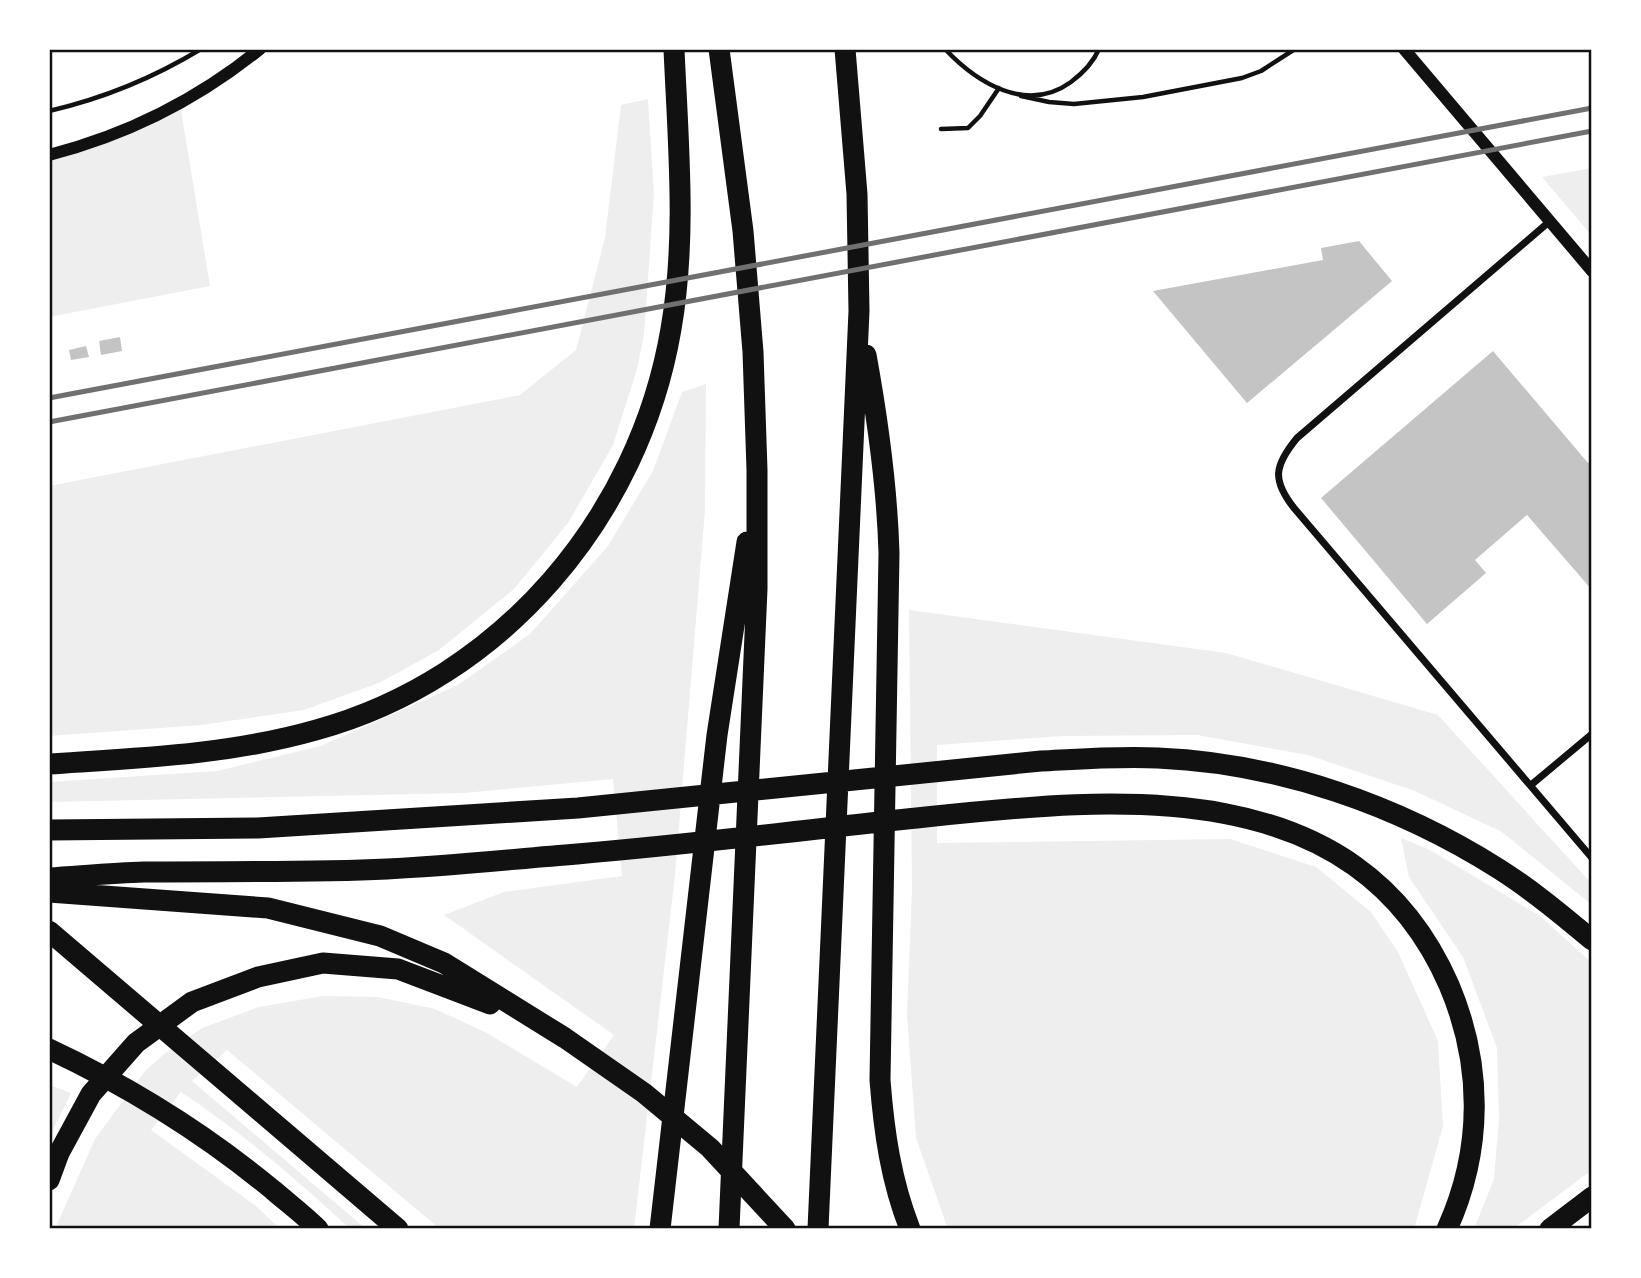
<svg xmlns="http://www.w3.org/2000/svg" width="1641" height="1278" font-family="Quicksand,sans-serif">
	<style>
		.green { fill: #eee }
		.building { fill: #c4c4c4 }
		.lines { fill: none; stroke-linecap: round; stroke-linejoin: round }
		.path { stroke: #111; stroke-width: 4.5 }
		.minor { stroke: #111; stroke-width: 7 }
		.tertiary { stroke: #111; stroke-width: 12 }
		.motorway { stroke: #111; stroke-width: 21 }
		.rail { stroke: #707070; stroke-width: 5 }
		.neatline { fill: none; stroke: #111; stroke-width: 2.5 }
	</style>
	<rect width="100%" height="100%" fill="#fff"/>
	<!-- green -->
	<path class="green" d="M648 99 654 194 644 335 637 369 613 445 568 523 514 589 439 650 381 682 304 710 202 725 49 736V486L520 395 576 350 605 238 621 105Z
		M180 104 210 286 49 317V155Z
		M1592 168V236L1542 177Z
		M706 384 705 510 675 875 634 1229H440L227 1050 192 1081 366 1229H350C297 1179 242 1133 181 1092L151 1130 256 1206 280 1229H55L95 1139 145 1071 163 1055 202 1028 259 1007 323 996 378 997 435 1009 485 1032 577 1087 614 1035 444 915 504 892 622 876 613 779 464 793 49 802V782L217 771 321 746 458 685 530 634 608 546 653 471 682 392Z
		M909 610 1226 653 1438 715 1592 884V905L1502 832 1415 791 1308 755 1197 735 1063 736 937 745V843L1230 839 1316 867 1371 912 1398 952 1438 1041 1443 1126 1414 1229H948L916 1138 907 1014 912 889Z
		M1401 838 1430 850 1540 916 1592 963V1170L1513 1229H1474L1494 1179 1499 1118 1497 1048 1463 957 1409 877Z
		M49 1085 71 1093 49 1138Z"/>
	<!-- building -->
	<path class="building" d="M1359 241 1392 281 1247 403 1153 291 1323 260 1321 248Z
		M120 337 122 351 101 355 99 341Z
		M86 346 89 357 71 360 69 350Z
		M1493 351 1588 463 1592 460V590L1527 515 1475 560 1486 573 1427 624 1321 498Z"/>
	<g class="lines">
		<!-- path -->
		<path class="path" d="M945 49C977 83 1027 114 1071 82 1083 73 1093 63 1099 49
			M1021 96 1049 102 1074 104 1143 97 1242 78 1261 71 1295 49
			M49 111C101 99 155 77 201 49
			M941 129 968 128 980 116 999 88"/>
		<!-- minor -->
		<path class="minor" d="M1550 221 1297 438C1274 466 1272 480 1294 508L1592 858
			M1531 785 1592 734"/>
		<!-- tertiary -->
		<path class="tertiary" d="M1404 49 1592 271
			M49 155C127 135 197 100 260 49"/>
		<!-- motorway -->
		<path class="motorway" d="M719 49 743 231 753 352 757 470V589L729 1229
			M866 355C878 421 887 485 889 553L880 1080C884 1132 891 1181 910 1229
			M49 764C139 758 228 755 316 730 502 679 639 517 671 329 687 237 678 142 674 49
			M49 830 258 828 578 808 1041 761C1080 759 1119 756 1158 758 1278 763 1398 805 1499 869 1532 890 1562 915 1592 940
			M49 878C81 876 113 873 144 872 225 871 306 873 387 869 450 866 514 859 577 854 684 845 790 832 897 820 1093 800 1351 761 1449 985 1483 1065 1483 1150 1447 1229
			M49 892 268 908 380 936 444 963 565 1038 644 1093 710 1148 785 1229
			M49 931 398 1229
			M49 1049C130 1087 204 1133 273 1190 288 1203 304 1215 318 1229
			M49 1180 59 1153 91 1094 136 1043 192 1002 258 977 323 963 398 969 490 1004
			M660 1229 717 735 747 542
			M818 1229 859 311 857 194 845 49
			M1550 1229 1592 1197"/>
		<!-- rail -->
		<path class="rail" d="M49 398 1592 108
			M49 422 1592 131"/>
	</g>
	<!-- border -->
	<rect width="1641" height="1278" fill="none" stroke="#ffffff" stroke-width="102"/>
	<rect x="51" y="51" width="1539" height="1176" class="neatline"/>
</svg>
